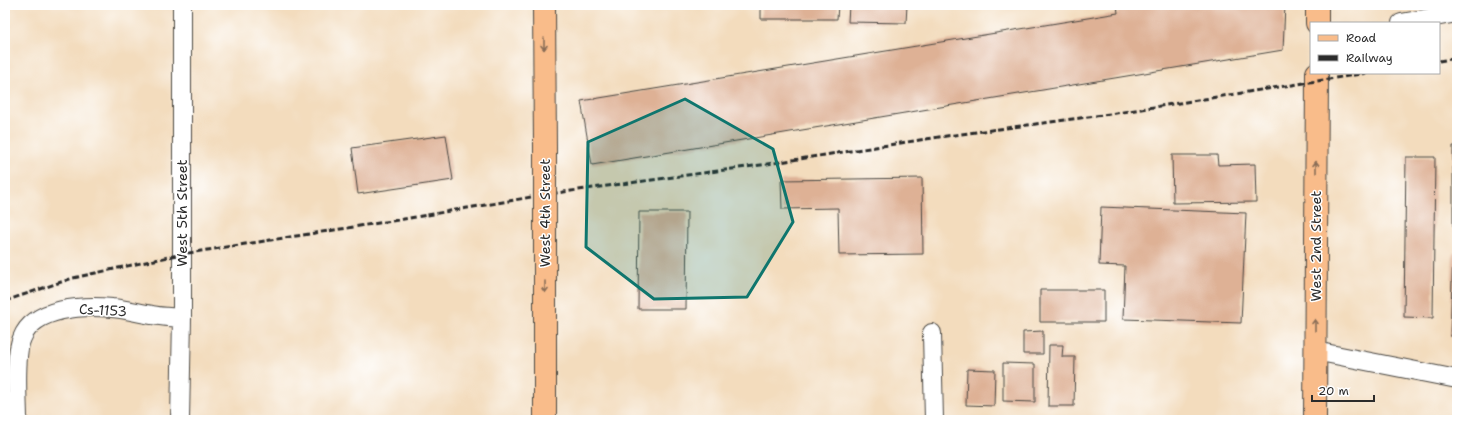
<svg xmlns="http://www.w3.org/2000/svg" width="1462" height="425" font-family="'Shantell Sans',sans-serif">
	<style>
		.building { fill: #deb195 }
		.lines { fill: none; stroke-linecap: round; stroke-linejoin: round }
		.street-casing { stroke: #494641; stroke-width: 20 }
		.primary-casing { stroke: #494641; stroke-width: 24 }
		.street { stroke: #fff; stroke-width: 18 }
		.primary { stroke: #f9bc8a; stroke-width: 22 }
		.rail { stroke: #2b2b2b; stroke-width: 3; stroke-dasharray: 6 3; stroke-linecap: butt }
		.primary-bridge-casing { stroke: #494641; stroke-width: 24; stroke-linecap: butt }
		.primary-bridge { stroke: #f9bc8a; stroke-width: 22 }
		.oneway { stroke: #886c56 }
		.marked { fill: #0f766e; fill-opacity: 0.2; stroke: #0f766e; stroke-width: 3; stroke-linejoin: round }
		.labels { text-anchor: middle; stroke-width: 3; stroke-linejoin: round; paint-order: stroke }
		.street-label { font-size: 14px; fill: #2b2b2b; stroke: #fff }
	</style>
	<rect width="100%" height="100%" fill="#fff"/>
	<filter id="ink" filterUnits="userSpaceOnUse"><feTurbulence type="fractalNoise" baseFrequency=".025" numOctaves="2"/><feDisplacementMap in="SourceGraphic" scale="8" xChannelSelector="R" yChannelSelector="G"/><feConvolveMatrix kernelMatrix="1 2 1 2 8 2 1 2 1" color-interpolation-filters="sRGB"/></filter>
	<filter id="wash" filterUnits="userSpaceOnUse"><feTurbulence type="fractalNoise" baseFrequency=".012" numOctaves="4" result="noise"/><feDisplacementMap in="SourceGraphic" scale="16" xChannelSelector="R" yChannelSelector="G"/><feGaussianBlur stdDeviation="0.9" result="paint"/><feColorMatrix in="noise" values="0 0 0 0 0 0 0 0 0 0 0 0 0 0 0 0 0 1.4 0 .05"/><feComposite in="paint" operator="in"/></filter>
	<g filter="url(#wash)">
		<rect width="100%" height="100%" fill="#f3dcbd"/>
		<g id="blocks">
			<!-- building -->
			<path class="building" d="M761 5H838L837 19H761Z
				M849 5H907L906 23 848 22Z
				M1117 5H1285L1283 50 592 165 581 101 1118 13Z
				M446 135 453 180 358 194 352 148Z
				M1453 146H1457V226H1453Z
				M1172 155H1217L1218 165 1255 164 1256 202 1173 203Z
				M1406 157H1435L1433 318 1404 317Z
				M922 178 923 254 839 255 838 208 782 209 781 180Z
				M1101 207 1246 213 1241 323 1123 319 1125 266 1099 265Z
				M639 212H687L686 309H638Z
				M1453 253H1457V336H1450Z
				M1040 290H1104V322H1040Z
				M1043 331V354H1023V332Z
				M1049 345H1063L1062 357H1075L1074 406H1048Z
				M1003 363 1035 364V402L1003 401Z
				M967 369 995 370 994 406 966 405Z"/>
		</g>
	</g>
	<g filter="url(#ink)">
		<use href="#blocks" fill-opacity="0" stroke="#494641" stroke-width="1"/>
		<g class="lines">
			<defs>
				<path id="street" d="M1401 23 1457 13
					M932 333 934 420
					M1315 351 1457 379
					M18 420C18 400 14 355 22 338 34 307 85 305 112 308 126 309 139 313 152 315 162 317 172 317 182 318
					M180 420 182 318V5"/>
				<path id="primary" d="M544 5 545 148
					M1317 23V5
					M545 420V248
					M1315 420 1317 73"/>
			</defs>
			<!-- street casing -->
			<use href="#street" class="street-casing"/>
			<!-- primary casing -->
			<use href="#primary" class="primary-casing"/>
			<!-- street -->
			<use href="#street" class="street"/>
			<!-- primary -->
			<use href="#primary" class="primary"/>
			<!-- rail -->
			<path class="rail" d="M1439 61 1457 58
				M5 301 73 278 182 254 398 220 549 194 761 165 939 137 1110 114 1367 73"/>
			<defs>
				<path id="primary-bridge" d="M545 148V248"/>
			</defs>
			<!-- primary-bridge casing -->
			<use href="#primary-bridge" class="primary-bridge-casing"/>
			<!-- primary-bridge -->
			<use href="#primary-bridge" class="primary-bridge"/>
		</g>
		<!-- one-way arrows -->
		<defs><path id="oneway-shaft" d="M-6 0H5M1.5-3L5.5 0L1.5 3" fill="none" stroke-width="1.6" stroke-linecap="round" stroke-linejoin="round"/></defs>
		<g class="oneway">
			<use href="#oneway-shaft" transform="translate(544 44) rotate(90)"/>
			<use href="#oneway-shaft" transform="translate(1316 167) rotate(-90)"/>
			<use href="#oneway-shaft" transform="translate(545 287) rotate(90)"/>
			<use href="#oneway-shaft" transform="translate(1315 325) rotate(-90)"/>
		</g>
	</g>
	<!-- marked area -->
	<path class="marked" d="M685 99 773 149 793 222 747 297 654 299 586 247 588 142Z"/>
	<g class="labels">
		<!-- street labels -->
		<g class="street-label">
			<text transform="translate(182 213) rotate(-90)" y="5">West 5th Street</text>
			<text transform="translate(545 213) rotate(-90)" y="5">West 4th Street</text>
			<text transform="translate(1316 246) rotate(-90)" y="5">West 2nd Street</text>
			<text transform="translate(103 310) rotate(3)" y="5">Cs-1153</text>
		</g>
	</g>
	<!-- margin -->
	<rect width="1462" height="425" fill="none" stroke="#fff" stroke-width="20"/>
	<!-- legend -->
	<rect x="1310" y="22" width="130" height="52" fill="#ffffff" stroke="#aaaaaa"/>
	<rect x="1318" y="35" width="20" height="6" fill="#f9bc8a" stroke="#aaaaaa"/>
	<text x="1346" y="42" font-size="12" fill="#2b2b2b">Road</text>
	<rect x="1318" y="55" width="20" height="6" fill="#2b2b2b" stroke="#aaaaaa"/>
	<text x="1346" y="62" font-size="12" fill="#2b2b2b">Railway</text>
	<!-- scale -->
	<path d="M1312 395v6h62v-6" fill="none" stroke="#2b2b2b" stroke-width="2"/>
	<text x="1318" y="395" font-size="12" fill="#2b2b2b" stroke="#ffffff" stroke-width="3" paint-order="stroke">20 m</text>
</svg>
